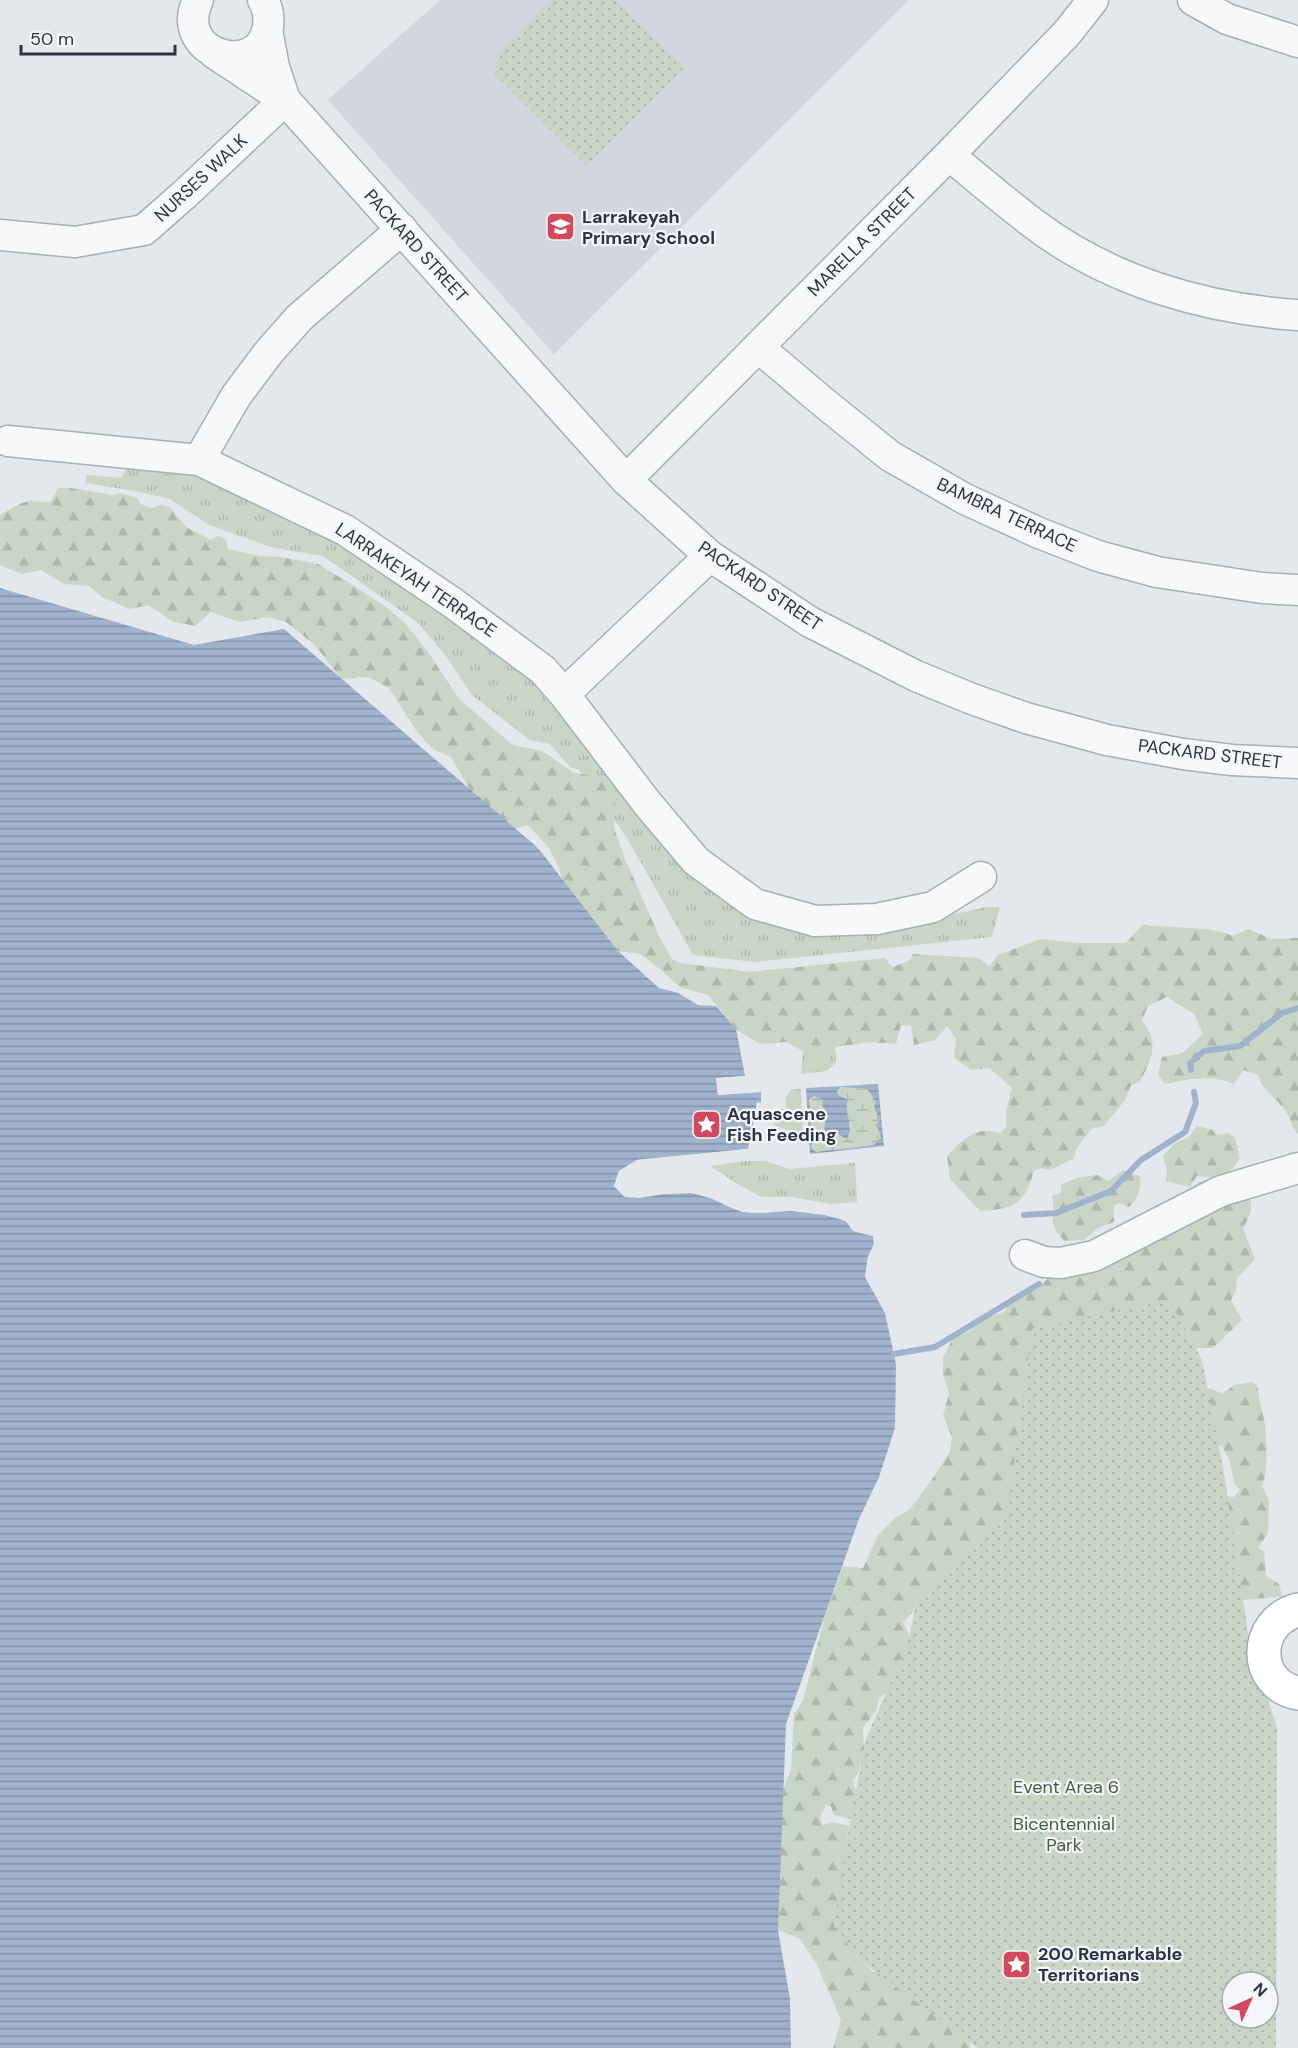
<svg xmlns="http://www.w3.org/2000/svg" width="1298" height="2048" font-family="'DM Sans',sans-serif">
	<style>
		.built { fill: #d2d6de }
		.grass { fill: url(#grass-tufts) }
		.forest { fill: url(#forest-firs) }
		.wetland { fill: url(#wetland-marsh) }
		.park { fill: url(#park-dots); fill-rule: evenodd }
		.water { fill: url(#water-rules); fill-rule: evenodd }
		.pier { fill: #e4e7ec }
		.lines { fill: none; stroke-linecap: round; stroke-linejoin: round }
		.stream { stroke: #9fb4cc; stroke-width: 6 }
		.minor-casing { stroke: #a9aeb7; stroke-width: 33 }
		.major-casing { stroke: #a3abb8; stroke-width: 36 }
		.minor { stroke: #f7f8fa; stroke-width: 30 }
		.major { stroke: #fff; stroke-width: 33 }
		.labels { text-anchor: middle; stroke-width: 4.5; stroke-linejoin: round; paint-order: stroke }
		.street-label { font-size: 18px; fill: #2b3445; stroke: #f4f6f9 }
		.poi-label { font-size: 18px; font-weight: bold; fill: #2b3445; stroke: #f4f6f9; text-anchor: start }
		.park-label { font-size: 18px; fill: #3f6138; stroke: #f4f6f9 }
	</style>
	<defs>
		<pattern id="grass-tufts" width="24" height="20" patternUnits="userSpaceOnUse" patternTransform="scale(1.5)"><rect width="24" height="20" fill="#c9d6c5"/><path d="M3 7l-1-3M5 7V3M7 7l1-3M15 17l-1-3M17 17v-4M19 17l1-3" fill="none" stroke="#adb8ab"/></pattern>
		<pattern id="forest-firs" width="22" height="20" patternUnits="userSpaceOnUse" patternTransform="scale(1.5)"><rect width="22" height="20" fill="#c9d6c5"/><path d="M5 1l3.5 6h-7zM16 11l3.5 6h-7z" fill="#adb8ab"/></pattern>
		<pattern id="wetland-marsh" width="20" height="14" patternUnits="userSpaceOnUse" patternTransform="scale(1.5)"><rect width="20" height="14" fill="#c9d6c5"/><path d="M1 5h8M5 5V1M11 12h8M15 12V8" fill="none" stroke="#adb8ab"/></pattern>
		<pattern id="park-dots" width="8" height="8" patternUnits="userSpaceOnUse" patternTransform="scale(1.5)"><rect width="8" height="8" fill="#c9d6c5"/><path d="M2 2h.1M6 6h.1" fill="none" stroke="#adb8ab" stroke-width="1.8" stroke-linecap="round"/></pattern>
		<pattern id="water-rules" width="6" height="5" patternUnits="userSpaceOnUse" patternTransform="scale(1.5)"><rect width="6" height="5" fill="#9fb4cc"/><path d="M0 2.5h6" fill="none" stroke="#8293a7"/></pattern>
	</defs>
	<rect width="100%" height="100%" fill="#e4e7ec"/>
	<!-- built -->
	<path class="built" d="M440 0H909L554 354 328 100Z"/>
	<!-- grass -->
	<path class="grass" d="M131 461 189 471 337 539 515 661 626 795 703 883 897 926 987 907H1000L992 937 755 962 693 955 627 838 579 770 570 767 550 744 530 740 472 695 446 656 417 622 323 556 274 548 209 525 170 499 135 491 86 483V475L121 478Z
		M827 1044 835 1047 836 1062 827 1071 801 1074 803 1051 809 1046Z
		M791 1089H801L803 1136 774 1125 776 1109H786V1098Z
		M745 1161H765L790 1169 855 1163 857 1202 830 1204 792 1197H762L739 1185 710 1166Z"/>
	<!-- forest -->
	<path class="forest" d="M58 488H71L112 495 121 493 137 498 141 504 151 508 161 505 170 507 186 527 211 540 218 536 226 540 228 549 259 556 282 557 318 564 351 584 386 607 405 623 428 652 459 699 513 745 542 751 574 773 601 777 615 794 614 828 625 859 659 936 672 959 680 963 750 972 885 958 892 967 909 961 913 954 979 958 989 966 998 955 1040 939 1079 943H1126L1142 925C1162 927 1218 927 1232 936L1249 929 1271 939 1298 938V1134C1291 1127 1292 1121 1287 1113 1278 1099 1264 1092 1258 1075L1243 1070 1234 1084C1211 1074 1189 1079 1165 1084L1158 1075 1162 1057 1183 1053 1203 1034 1194 1014 1167 997 1148 1006 1142 1020C1160 1044 1152 1057 1140 1082L1131 1085 1125 1100 1104 1126 1091 1129 1077 1148 1073 1159 1050 1170 1041 1168 1034 1171C1024 1206 1013 1209 980 1211L950 1179 947 1156C963 1140 975 1125 1000 1133L1006 1127V1111L1012 1088 989 1068 971 1070 954 1058 956 1039 947 1026 935 1040 914 1045 911 1026 901 1025 896 1044 871 1042 835 1047 827 1044 810 1046 803 1051 786 1042 767 1044 758 1043 736 1029 708 995 680 987 661 970 640 954 618 951 568 906 559 867 549 848 528 825 505 831 480 807 451 757 433 749 417 732 389 688 368 677 341 679 315 645 286 622 267 617 240 622 211 612 195 626 174 622 148 605 130 609 102 597 89 586 64 584 41 570 22 574 0 565V515C9 510 21 501 32 501 39 502 43 503 51 501Z
		M1197 1126 1213 1130 1216 1135 1229 1133 1235 1138 1240 1158C1230 1176 1217 1179 1197 1176L1190 1187 1166 1181 1167 1170 1163 1156 1176 1142 1188 1138Z
		M1123 1170 1140 1176C1141 1191 1139 1197 1129 1207L1119 1203 1114 1206V1222L1098 1228 1084 1240 1065 1241C1045 1224 1057 1217 1052 1196L1061 1193V1185L1076 1178 1098 1175 1108 1181Z
		M1234 1177C1251 1198 1258 1203 1243 1228L1255 1259 1237 1278 1236 1291 1231 1300 1242 1320 1213 1348H1198L1183 1352 1136 1389 916 1602 912 1613 903 1622 917 1650 920 1671 879 1698 876 1711 863 1728 864 1750 858 1773 853 1781 858 1797 851 1819 834 1815 831 1806 826 1805 820 1817 822 1825 833 1822 849 1826 845 1852 848 1864 849 1943C852 1949 855 1956 861 1961 866 1965 868 1965 872 1972L878 1971 966 2030 971 2048H833L841 2020 816 1963 800 1939 778 1930 781 1795 791 1770 794 1714 803 1700 824 1619 843 1566 863 1568 878 1535 894 1519 910 1509 933 1478 950 1451 952 1437 943 1416 949 1393 943 1375V1358L953 1338 970 1331 977 1321 1004 1312 1011 1300C1029 1294 1045 1287 1053 1270L1190 1192 1198 1182 1225 1183Z
		M1253 1382 1258 1388C1259 1401 1263 1412 1265 1425 1267 1441 1268 1472 1262 1486L1269 1500 1268 1533 1258 1548 1264 1551 1266 1576 1279 1584 1282 1596 1298 1595 1232 1601 1222 1496 1234 1497 1240 1490 1234 1483 1230 1461 1222 1446 1209 1444 1198 1402 1210 1388 1223 1394 1234 1385Z"/>
	<!-- wetland -->
	<path class="wetland" d="M841 1087 867 1089 876 1102 874 1107 880 1121 881 1137C879 1139 877 1142 875 1144 870 1147 826 1150 816 1152L810 1148 812 1139 809 1099 815 1096 823 1100 822 1105 826 1112 824 1128 852 1127 846 1115 843 1099 838 1095 837 1091Z"/>
	<!-- park -->
	<path class="park" d="M551 0H616L685 68 587 166 495 75 496 56Z
		M1169 1299 1202 1360 1224 1473 1252 1659 1263 1684 1277 1727 1276 2048H978L859 1959 834 1926 842 1868 865 1741 908 1643 916 1602 1008 1509 1032 1329ZM1232 1982H1268V2018H1232Z"/>
	<!-- water -->
	<path class="water" d="M0 588 194 645 284 629 538 848 618 951 659 988 678 993 698 1005 716 1006 736 1029 745 1076 716 1078 718 1095 761 1092V1103L757 1102 748 1149 645 1159 637 1160 619 1171 614 1186 625 1197C647 1198 667 1192 689 1193 710 1193 726 1209 745 1212 761 1215 775 1210 791 1211 804 1211 833 1214 845 1221 848 1223 851 1228 853 1231L873 1236 874 1244 868 1257 865 1277 885 1313 896 1364 895 1428 879 1477 859 1519 786 1724 778 1930 790 1999 791 2048H0Z
		M878 1084 884 1146 810 1154 806 1088ZM841 1087 867 1089 876 1102 874 1107 880 1121 876 1124 881 1137C879 1139 877 1142 875 1144 870 1147 826 1150 816 1152L811 1148 812 1139 809 1099 815 1096 823 1100 822 1105 826 1112 824 1128 827 1135 837 1133 846 1139C856 1126 843 1115 848 1100L838 1095 837 1091Z"/>
	<!-- pier -->
	<path class="pier" d="M748 1076 745 1079 719 1080 721 1092 761 1089V1092L718 1095 716 1078Z
		M748 1149 747 1152 638 1163 621 1173 617 1185 626 1194 639 1195 663 1191 692 1190 711 1195 743 1209 762 1210 791 1208 826 1212 847 1218 855 1229 875 1234 877 1244 871 1257 868 1277 888 1311 889 1318 865 1277 868 1257 874 1244 873 1236 853 1231 846 1221 825 1215 791 1211 762 1213 742 1212 710 1198 692 1193 663 1194 639 1198 625 1197 614 1186 619 1171 637 1160Z"/>
	<g class="lines">
		<!-- stream -->
		<path class="stream" d="M1191 1070 1190 1063 1204 1051 1240 1046 1282 1013 1298 1008
			M1024 1215 1056 1213 1111 1191 1141 1160 1185 1132 1196 1103 1194 1092
			M894 1354 935 1347 1039 1284"/>
		<defs>
			<path id="minor" d="M198 0C172 55 259 80 268 27 269 18 268 8 263 0
				M1193 0 1227 19 1298 42
				M267 30 274 67 285 100
				M214 53 285 100 626 480 710 556 810 622 916 676 972 699 1026 718 1107 740 1183 754 1232 760 1298 763
				M949 155C977 178 1005 202 1034 224 1109 281 1205 309 1298 315
				M0 235 75 242 144 230 185 194 285 100
				M758 347 823 402 890 456 965 499 1039 533 1098 556 1157 572 1262 588 1298 590
				M8 441 199 460 345 530 453 603 543 670 564 694 647 803 696 861 755 904 815 921 877 919 933 907 981 877
				M199 460 236 396 269 352 299 318 402 229
				M626 480 949 155 1067 33 1093 0
				M564 694 710 556
				M1025 1255 1044 1262 1061 1263 1094 1256 1221 1191 1298 1168"/>
			<path id="major" d="M1298 1610C1252 1622 1253 1685 1298 1693"/>
		</defs>
		<!-- minor casing -->
		<use href="#minor" class="minor-casing"/>
		<!-- major casing -->
		<use href="#major" class="major-casing"/>
		<!-- minor -->
		<use href="#minor" class="minor"/>
		<!-- major -->
		<use href="#major" class="major"/>
	</g>
	<!-- icons -->
	<defs>
		<symbol id="school-square" viewBox="-11 -11 22 22"><rect x="-9" y="-9" width="18" height="18" rx="4" fill="#d1495b" stroke="#f4f6f9"/><path d="M0-5L7-2L0 1L-7-2ZM-4 1L0 2.5L4 1V4Q0 6-4 4Z" fill="#fff"/></symbol>
		<symbol id="sight-square" viewBox="-11 -11 22 22"><rect x="-9" y="-9" width="18" height="18" rx="4" fill="#d1495b" stroke="#f4f6f9"/><path d="M0-6L1.8-2.2L6-1.7L2.9 1.2L3.7 5.4L0 3.3L-3.7 5.4L-2.9 1.2L-6-1.7L-1.8-2.2Z" fill="#fff"/></symbol>
	</defs>
	<g fill-rule="evenodd">
		<use href="#school-square" x="544" y="210" width="33" height="33"/>
		<use href="#sight-square" x="690" y="1108" width="33" height="33"/>
		<use href="#sight-square" x="1000" y="1948" width="33" height="33"/>
	</g>
	<g class="labels">
		<!-- street labels -->
		<g class="street-label">
			<text transform="translate(201 178) rotate(-43)" y="6">NURSES WALK</text>
			<text transform="translate(862 242) rotate(-45)" y="6">MARELLA STREET</text>
			<text transform="translate(416 246) rotate(48)" y="6">PACKARD STREET</text>
			<text transform="translate(1007 515) rotate(25)" y="6">BAMBRA TERRACE</text>
			<text transform="translate(416 580) rotate(34)" y="6">LARRAKEYAH TERRACE</text>
			<text transform="translate(760 586) rotate(34)" y="6">PACKARD STREET</text>
			<text transform="translate(1210 754) rotate(7)" y="6">PACKARD STREET</text>
		</g>
		<!-- poi labels -->
		<g class="poi-label">
			<text x="582" y="223">Larrakeyah<tspan x="582" dy="21">Primary School</tspan></text>
			<text x="727" y="1120">Aquascene<tspan x="727" dy="21">Fish Feeding</tspan></text>
			<text x="1038" y="1960">200 Remarkable<tspan x="1038" dy="21">Territorians</tspan></text>
		</g>
		<!-- park labels -->
		<g class="park-label">
			<text x="1066" y="1793">Event Area 6</text>
			<text x="1064" y="1830">Bicentennial<tspan x="1064" dy="21">Park</tspan></text>
		</g>
	</g>
	<!-- north arrow -->
	<g transform="translate(1250 2000) rotate(45)"><circle r="28" fill="#f4f6f9" stroke="#a4a8b1" stroke-width="1.5"/>
	<path d="M0-4.5L10 22L0 15L-10 22Z" fill="#d1495b"/>
	<text y="-9" font-size="16" font-weight="bold" text-anchor="middle" fill="#2b3445">N</text>
	</g>
	<!-- scale -->
	<path d="M21 45v9h154v-9" fill="none" stroke="#2b3445" stroke-width="3"/>
	<text x="30" y="45" font-size="18" fill="#2b3445" stroke="#f4f6f9" stroke-width="4.5" paint-order="stroke">50 m</text>
</svg>
